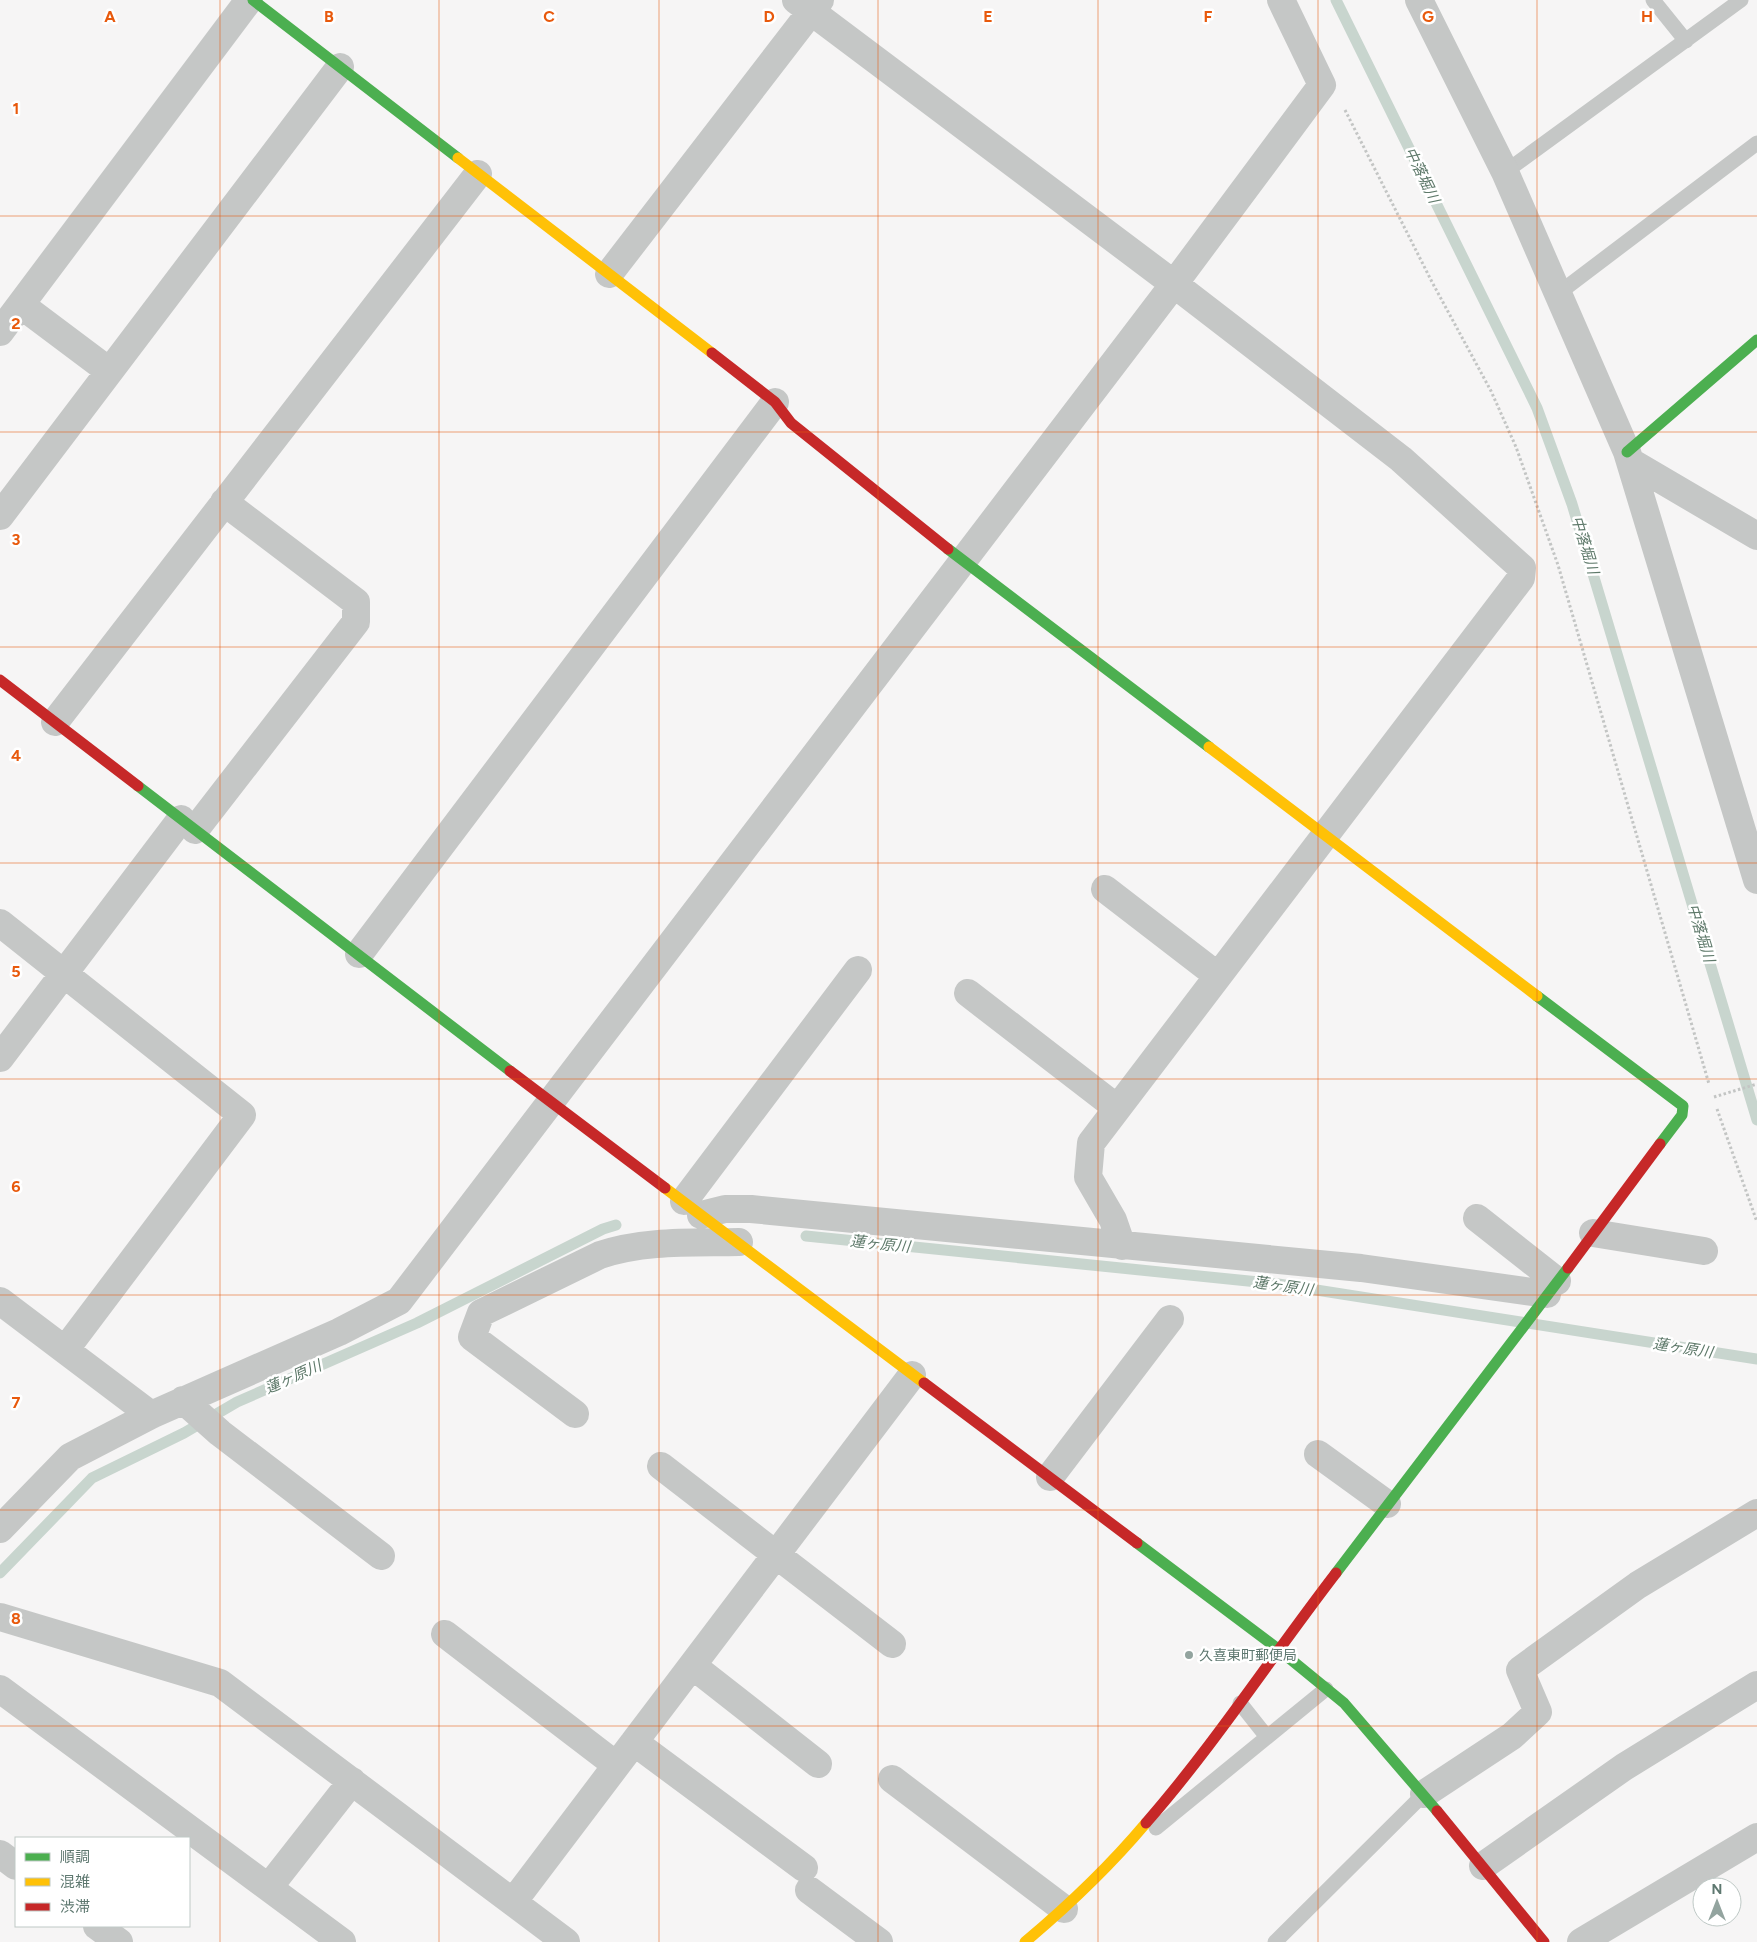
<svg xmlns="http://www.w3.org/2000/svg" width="1757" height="1942" font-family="Figtree,'Noto Sans JP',sans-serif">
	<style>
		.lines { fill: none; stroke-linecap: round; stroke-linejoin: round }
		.stream { stroke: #c8d5ce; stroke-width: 11 }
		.path { stroke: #c3c5c4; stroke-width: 3; stroke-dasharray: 2.5 2.5; stroke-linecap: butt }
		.lane { stroke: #c5c7c6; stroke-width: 15 }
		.street { stroke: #c5c7c6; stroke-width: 28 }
		.fast { stroke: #4caf50; stroke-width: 11 }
		.slow { stroke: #ffc107; stroke-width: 11 }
		.jam { stroke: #c62828; stroke-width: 11 }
		.grid { fill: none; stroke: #e8590c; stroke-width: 1; stroke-opacity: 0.55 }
		.poi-dot { fill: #93a49f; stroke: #fff; stroke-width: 2 }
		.labels { text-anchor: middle; stroke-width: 5; stroke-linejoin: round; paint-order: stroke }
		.poi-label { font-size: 14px; fill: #5e7870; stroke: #fff; text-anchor: start }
		.water-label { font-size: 15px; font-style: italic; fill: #5e796a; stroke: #fff }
		.grid-label { font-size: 16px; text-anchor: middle; font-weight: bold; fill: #e8590c; stroke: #fff; stroke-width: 5; stroke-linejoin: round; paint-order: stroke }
	</style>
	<rect width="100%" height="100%" fill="#f6f5f5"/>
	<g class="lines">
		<!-- stream -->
		<path class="stream" d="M1336 0 1537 408 1572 504 1757 1120
			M806 1236 1278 1284 1757 1359
			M0 1573 92 1478 184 1433 237 1402 417 1323 603 1229 616 1225"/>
		<!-- path -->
		<path class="path" d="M1345 110 1432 282 1491 391 1516 447 1558 565 1709 1084
			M1714 1097 1757 1084
			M1717 1109 1757 1222"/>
		<!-- lane -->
		<path class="lane" d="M1653 0 1686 41
			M1505 172 1741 0
			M1559 293 1757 143
			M1240 1703 1267 1737
			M1156 1828 1326 1689
			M1275 1942 1424 1794"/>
		<!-- street -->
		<path class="street" d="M796 0 1174 284 1401 459 1522 568 1521 578 1091 1143 1088 1177 1113 1220 1122 1246
			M1419 0 1505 172 1627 452 1757 880
			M609 274 820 0
			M21 305 109 371
			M0 332 249 0
			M1631 462 1757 536
			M0 516 340 67
			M55 722 478 174
			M195 830 356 622V602L224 502
			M1105 889 1218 976
			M0 923 242 1115 65 1350
			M359 954 775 402
			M968 993 1117 1108
			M0 1058 181 819
			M684 1201 858 970
			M701 1215 725 1209H751L1361 1268 1547 1294
			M1477 1218 1557 1281
			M1593 1233 1704 1251
			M0 1301 151 1415
			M183 1400 220 1433 381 1556
			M575 1414 472 1337 481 1313 600 1255C645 1240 692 1243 739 1242
			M1318 1454 1387 1504
			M661 1466 892 1644
			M1050 1477 1170 1319
			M0 1529 70 1457 151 1415 339 1332 399 1301 1174 284 1322 85 1281 0
			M0 1617 220 1683 566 1942
			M445 1634 616 1765
			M693 1666 818 1764
			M0 1689 342 1942
			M634 1742 804 1868
			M892 1779 1064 1909
			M1424 1794 1512 1736 1538 1712 1520 1670 1638 1585 1757 1513
			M0 1854 16 1866
			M1483 1866 1624 1767 1757 1685
			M269 1887 352 1781
			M809 1890 879 1942
			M513 1902 912 1375
			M97 1926 119 1942
			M1581 1942 1757 1837"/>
		<!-- fast -->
		<path class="fast" d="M253 0 458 158
			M1627 452 1757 340
			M948 549 1209 747
			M138 786 510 1071
			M1537 996 1683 1106 1682 1115 1660 1144
			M1137 1543 1278 1649 1344 1703 1437 1811
			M1336 1573 1568 1268"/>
		<!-- slow -->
		<path class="slow" d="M458 158 712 353
			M1209 747 1537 996
			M665 1188 924 1383
			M1025 1942C1069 1905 1109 1867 1146 1823"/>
		<!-- jam -->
		<path class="jam" d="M712 353 775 402 791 423 948 549
			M0 680 138 786
			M510 1071 665 1188
			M1568 1268 1660 1144
			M924 1383 1137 1543
			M1437 1811 1544 1942
			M1146 1823C1215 1744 1272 1656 1336 1573"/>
	</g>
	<!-- grid -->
	<path class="grid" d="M220 0V1942M439 0V1942M659 0V1942M878 0V1942M1098 0V1942M1318 0V1942M1537 0V1942M0 216H1757M0 432H1757M0 647H1757M0 863H1757M0 1079H1757M0 1295H1757M0 1510H1757M0 1726H1757"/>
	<!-- markers -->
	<circle class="poi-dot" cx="1189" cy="1655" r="5"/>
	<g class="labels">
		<!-- poi labels -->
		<g class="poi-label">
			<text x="1199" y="1660">久喜東町郵便局</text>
		</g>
		<!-- water labels -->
		<g class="water-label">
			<text transform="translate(1422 175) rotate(64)" y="5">中落堀川</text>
			<text transform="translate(1585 545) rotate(73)" y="5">中落堀川</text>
			<text transform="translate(1701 933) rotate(73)" y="5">中落堀川</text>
			<text transform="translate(880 1244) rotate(6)" y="5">蓮ヶ原川</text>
			<text transform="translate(1283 1286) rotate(8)" y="5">蓮ヶ原川</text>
			<text transform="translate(1683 1348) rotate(9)" y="5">蓮ヶ原川</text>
			<text transform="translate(293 1377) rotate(-24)" y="5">蓮ヶ原川</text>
		</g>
	</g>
	<g class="grid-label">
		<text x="110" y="22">A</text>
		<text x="329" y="22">B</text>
		<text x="549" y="22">C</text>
		<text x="769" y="22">D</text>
		<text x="988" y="22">E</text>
		<text x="1208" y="22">F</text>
		<text x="1428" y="22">G</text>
		<text x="1647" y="22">H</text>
		<text x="16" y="114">1</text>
		<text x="16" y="329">2</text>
		<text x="16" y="545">3</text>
		<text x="16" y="761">4</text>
		<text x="16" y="977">5</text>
		<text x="16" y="1192">6</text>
		<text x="16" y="1408">7</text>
		<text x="16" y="1624">8</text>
	</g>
	<!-- legend -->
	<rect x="15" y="1837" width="175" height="90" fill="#ffffff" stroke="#bfc9c6"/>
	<rect x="25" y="1853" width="25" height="8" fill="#4caf50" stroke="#bfc9c6"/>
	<text x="60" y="1862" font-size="15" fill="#5e7870">順調</text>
	<rect x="25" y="1878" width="25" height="8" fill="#ffc107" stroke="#bfc9c6"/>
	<text x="60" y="1887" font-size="15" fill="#5e7870">混雑</text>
	<rect x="25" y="1903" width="25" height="8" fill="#c62828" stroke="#bfc9c6"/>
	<text x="60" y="1912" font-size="15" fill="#5e7870">渋滞</text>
	<!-- north arrow -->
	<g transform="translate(1717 1902)"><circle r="24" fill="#ffffff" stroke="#bfc9c6"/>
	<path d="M0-4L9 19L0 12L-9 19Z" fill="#93a49f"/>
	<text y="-8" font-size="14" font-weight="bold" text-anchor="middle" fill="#5e7870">N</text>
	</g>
</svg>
